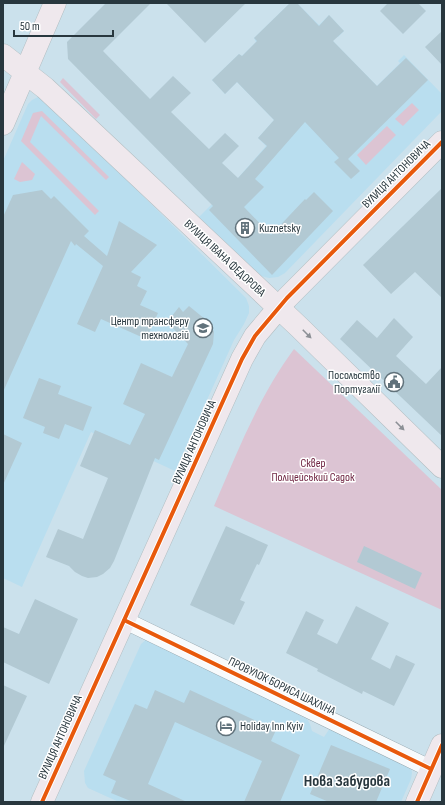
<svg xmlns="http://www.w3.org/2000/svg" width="445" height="805" font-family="'Sofia Sans Condensed',sans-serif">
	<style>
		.built { fill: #b9deef }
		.green { fill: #dcc4d3 }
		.building { fill: #b2c9d3 }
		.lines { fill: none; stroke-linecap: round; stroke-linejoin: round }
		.minor-casing { stroke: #90a1a9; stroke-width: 18 }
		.major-casing { stroke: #b2bec2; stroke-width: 23 }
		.minor { stroke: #f7fafc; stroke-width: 17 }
		.major { stroke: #efe8ed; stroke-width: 22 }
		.cycleway-casing { stroke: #fff; stroke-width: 6 }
		.cycleway { stroke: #e8590c; stroke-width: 4 }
		.oneway { fill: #8c9096 }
		.labels { text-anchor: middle; stroke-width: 3; stroke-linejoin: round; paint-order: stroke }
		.street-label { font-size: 12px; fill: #28373e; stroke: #fff }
		.poi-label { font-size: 12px; fill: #28373e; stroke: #fff; text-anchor: start }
		.park-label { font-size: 12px; fill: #6e2340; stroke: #fff }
		.district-label { font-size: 16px; font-weight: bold; fill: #28373e; stroke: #fff }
	</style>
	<rect width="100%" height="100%" fill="#cbe1ec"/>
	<!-- built -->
	<path class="built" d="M290 3H297L319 25 329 15 344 31 338 37 326 34 377 86 400 63 398 61 404 55 442 94V111L285 273 278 277 269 278 261 276 253 271 199 217 238 178 266 146 258 138 274 120 237 82 225 94 212 80 239 54 242 56 256 42 254 38Z
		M38 97 43 98 48 102 246 298 249 306V313L244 324 234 340 175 471 91 432 22 587 3 578V161L28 104 32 100Z
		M147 639 155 640 307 719 310 724 312 731 324 737 330 728 411 767 412 773 411 779 401 802H119L88 788 85 783 84 771 141 644Z"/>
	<!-- green -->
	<path class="green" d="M63 78 100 115 96 119 60 82Z
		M412 103 419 110 403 126 395 119Z
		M42 111 109 177 106 180 41 116 30 142 99 211 95 215 21 141 33 113Z
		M387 126 396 135 366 165 357 155Z
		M22 162 35 174 32 180 20 182 14 179Z
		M294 349 442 490V610L214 506C237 453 259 396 294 349Z"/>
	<!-- building -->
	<path class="building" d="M106 3H151L103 51 150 99 173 76 191 93 171 112 209 149 225 133 239 146 222 163 238 178 267 146 258 138 274 120 237 82 225 94 212 80 239 54 242 56 257 41 254 38 290 3H297L319 26 329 15 344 31 333 41 377 86 406 58 428 80 348 159 360 171 351 179 334 162 339 158 305 122 255 179 264 187 244 207 271 235 305 199 306 200 314 192 333 211 272 275 209 210 213 206 68 59 67 42Z
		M166 3H246L205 43Z
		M388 3H418L426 11 403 34 380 11Z
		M442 31V65L425 47Z
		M442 188V298L415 272 391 294 363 265Z
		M42 190 51 199 54 196 89 231 84 236 107 256 119 221 157 245 131 272 141 277 137 286 147 291 140 305 158 313 146 339 101 319 95 332 77 324 103 266 76 244 75 246 71 241 3 392V217L13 195Z
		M189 306 211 324 214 332 213 344 159 460 155 458 114 561 110 568 103 574 97 577 88 578 82 576 75 572 69 566 46 557 58 529 83 539 108 478 80 466 95 430 130 445 145 414 123 404 141 363 172 377 188 344 167 322 179 307 183 312Z
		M394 318 413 337 396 356 426 384 442 367V436L340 339 357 320 377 338Z
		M39 378 61 386 58 394 92 407 83 431 65 424 59 439 43 433 45 427 23 418Z
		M3 434 22 443 3 485Z
		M226 526 268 545 259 565 257 564 240 600 245 602 234 625 190 605Z
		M364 546 422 573 415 589 357 562Z
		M35 599 78 619 49 684 3 662V627L19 634Z
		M356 606 389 623 371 659 390 669 396 655 415 664 394 706 363 691 362 694 317 671 318 669 286 653 306 611 324 620 317 634 337 644Z
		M3 685 27 696 3 748Z
		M155 690 184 703 190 690 276 730 271 741 300 755 280 802H244L262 761 175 722 148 784 187 802H133L111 793 116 781 103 775 135 704 147 709Z
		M331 745 390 769 376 802H329L310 794Z"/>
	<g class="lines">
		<defs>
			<path id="minor" d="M124 620 431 769"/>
			<path id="major" d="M3 55 45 88 75 116 299 327 442 467
				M3 124 55 3
				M42 802 242 359 255 336 287 298 442 142
				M417 802 442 745"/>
		</defs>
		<!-- minor casing -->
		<use href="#minor" class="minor-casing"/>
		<!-- major casing -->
		<use href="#major" class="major-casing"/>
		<!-- minor -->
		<use href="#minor" class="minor"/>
		<!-- major -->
		<use href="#major" class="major"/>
		<defs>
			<path id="cycleway" d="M124 620 431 769
				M42 802 242 359 255 336 287 298 442 142
				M417 802 442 745"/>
		</defs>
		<!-- cycleway casing -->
		<use href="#cycleway" class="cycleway-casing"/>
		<!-- cycleway -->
		<use href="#cycleway" class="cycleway"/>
	</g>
	<!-- one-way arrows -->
	<defs><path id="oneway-solid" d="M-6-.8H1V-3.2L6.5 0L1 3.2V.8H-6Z"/></defs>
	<g class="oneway">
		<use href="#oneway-solid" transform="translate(307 334) rotate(45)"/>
		<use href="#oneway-solid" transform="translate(400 426) rotate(45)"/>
	</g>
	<!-- icons -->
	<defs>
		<symbol id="building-ring" viewBox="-11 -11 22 22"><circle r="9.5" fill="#fff" stroke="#61727b" stroke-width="1.5"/><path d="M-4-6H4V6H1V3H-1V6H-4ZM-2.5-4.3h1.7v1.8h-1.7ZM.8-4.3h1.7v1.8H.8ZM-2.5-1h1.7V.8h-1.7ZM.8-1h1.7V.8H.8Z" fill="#61727b"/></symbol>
		<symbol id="university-ring" viewBox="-11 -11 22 22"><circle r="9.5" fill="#fff" stroke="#61727b" stroke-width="1.5"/><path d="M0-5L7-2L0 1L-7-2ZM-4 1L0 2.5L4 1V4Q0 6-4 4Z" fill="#61727b"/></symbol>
		<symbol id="civic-ring" viewBox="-11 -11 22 22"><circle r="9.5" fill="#fff" stroke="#61727b" stroke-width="1.5"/><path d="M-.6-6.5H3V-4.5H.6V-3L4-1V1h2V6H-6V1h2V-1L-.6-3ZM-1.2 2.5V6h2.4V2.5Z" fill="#61727b"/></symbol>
		<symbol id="hotel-ring" viewBox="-11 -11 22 22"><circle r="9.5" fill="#fff" stroke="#61727b" stroke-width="1.5"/><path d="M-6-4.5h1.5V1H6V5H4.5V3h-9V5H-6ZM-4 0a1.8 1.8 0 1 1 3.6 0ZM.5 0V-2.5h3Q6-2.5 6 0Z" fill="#61727b"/></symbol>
	</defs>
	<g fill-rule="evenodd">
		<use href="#building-ring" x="234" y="217" width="22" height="22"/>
		<use href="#university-ring" x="192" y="317" width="22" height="22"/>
		<use href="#civic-ring" x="383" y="371" width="22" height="22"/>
		<use href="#hotel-ring" x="215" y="715" width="22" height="22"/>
	</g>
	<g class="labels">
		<!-- street labels -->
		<g class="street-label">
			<text transform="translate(396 174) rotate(-45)" y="4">ВУЛИЦЯ АНТОНОВИЧА</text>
			<text transform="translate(225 258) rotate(43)" y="4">ВУЛИЦЯ ІВАНА ФЕДОРОВА</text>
			<text transform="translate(194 442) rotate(-66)" y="4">ВУЛИЦЯ АНТОНОВИЧА</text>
			<text transform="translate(282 686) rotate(26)" y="4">ПРОВУЛОК БОРИСА ШАХЛІНА</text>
			<text transform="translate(60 737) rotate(-66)" y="4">ВУЛИЦЯ АНТОНОВИЧА</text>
		</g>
		<!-- poi labels -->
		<g class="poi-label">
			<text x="259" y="232">Kuznetsky</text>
			<text x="189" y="325" text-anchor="end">Центр трансферу<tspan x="189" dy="14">технологій</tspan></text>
			<text x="380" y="379" text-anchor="end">Посольство<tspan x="380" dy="14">Португалії</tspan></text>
			<text x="240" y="730">Holiday Inn Kyiv</text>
		</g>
		<!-- park labels -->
		<g class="park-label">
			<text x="313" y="467">Сквер<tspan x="313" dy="14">Поліцейський Садок</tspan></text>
		</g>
		<!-- district labels -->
		<g class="district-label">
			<text x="347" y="786">Нова Забудова</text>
		</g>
	</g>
	<!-- border -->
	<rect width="445" height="805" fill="none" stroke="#28373e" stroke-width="8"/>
	<!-- scale -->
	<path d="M14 30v6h99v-6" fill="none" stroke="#28373e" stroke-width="2"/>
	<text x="20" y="30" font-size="12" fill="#28373e" stroke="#ffffff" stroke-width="3" paint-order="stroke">50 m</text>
</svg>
